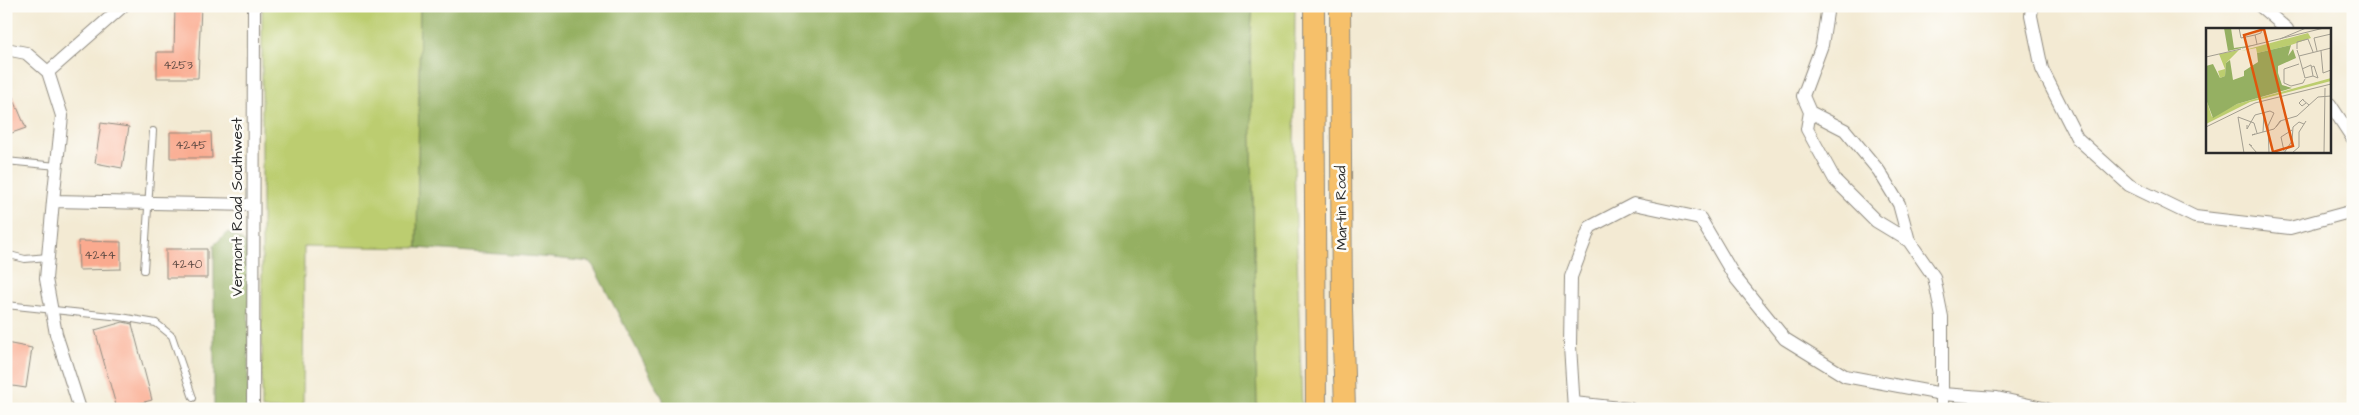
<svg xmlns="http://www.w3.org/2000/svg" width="2359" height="415" font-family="'Architects Daughter',sans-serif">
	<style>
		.green { fill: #bccd6f; stroke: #747c4d }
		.forest { fill: #95b062; stroke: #606e46 }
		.building { fill: #faaa8f }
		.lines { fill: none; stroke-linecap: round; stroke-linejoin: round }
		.lane-casing { stroke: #8f8a7f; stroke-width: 8 }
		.street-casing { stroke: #8f8a7f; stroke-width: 14 }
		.primary-casing { stroke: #8f8a7f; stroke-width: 22 }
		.lane { stroke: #fff; stroke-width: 6 }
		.street { stroke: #fff; stroke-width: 12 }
		.primary { stroke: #f6c06b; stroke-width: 20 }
		.labels { text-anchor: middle; stroke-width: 5; stroke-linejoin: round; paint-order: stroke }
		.number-label { font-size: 12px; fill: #5f4b44 }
		.street-label { font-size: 15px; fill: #2b2b2b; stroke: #fdfcf7 }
		.inset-road { fill: none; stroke: #a39e90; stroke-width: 1 }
		.view { fill: #df570e; fill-opacity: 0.15; stroke: #df570e; stroke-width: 2.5 }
		.inset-edge { fill: none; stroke: #2b2b2b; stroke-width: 2.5 }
	</style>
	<rect width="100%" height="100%" fill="#fdfcf7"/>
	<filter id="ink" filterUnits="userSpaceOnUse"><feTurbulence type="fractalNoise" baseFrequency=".02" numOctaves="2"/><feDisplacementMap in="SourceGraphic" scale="10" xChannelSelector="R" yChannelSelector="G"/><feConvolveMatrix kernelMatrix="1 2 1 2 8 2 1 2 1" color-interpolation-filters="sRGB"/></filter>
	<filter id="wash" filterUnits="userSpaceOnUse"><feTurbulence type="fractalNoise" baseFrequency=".0096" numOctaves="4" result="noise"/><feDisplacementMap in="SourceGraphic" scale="20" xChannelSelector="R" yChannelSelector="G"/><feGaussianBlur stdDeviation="1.12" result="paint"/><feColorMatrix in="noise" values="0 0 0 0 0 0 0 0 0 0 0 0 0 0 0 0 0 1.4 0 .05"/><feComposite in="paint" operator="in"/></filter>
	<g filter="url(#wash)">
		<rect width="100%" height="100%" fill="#f3ead3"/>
		<!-- green -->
		<path class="green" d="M262 6H420L417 248 304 246 303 409H262Z
			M1253 6H1295L1294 163 1302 409H1257L1250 42Z"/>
		<!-- forest -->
		<path class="forest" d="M420 6H1253L1250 42 1257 409H664L663 399 591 262 553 258 417 248Z
			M228 232 249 245 248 409H214V245Z"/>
		<g id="blocks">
			<!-- building -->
			<path class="building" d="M175 6H201L198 78H157V52H174Z
				M6 81 26 128 6 135Z
				M101 123 129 127 122 168 95 163Z
				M170 132H211L212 158H170Z
				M78 241 121 242V269L79 270Z
				M166 249H207V278H166Z
				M123 322 132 324 152 400 117 409 95 330Z
				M6 343 32 348 26 388 6 385Z"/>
		</g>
	</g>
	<g filter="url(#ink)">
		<use href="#blocks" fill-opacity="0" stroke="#8f8a7f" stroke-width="1"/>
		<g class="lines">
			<defs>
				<path id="lane" d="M6 161 57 166
					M6 254 25 259 48 257
					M144 270 153 131
					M6 305 121 317 156 323 172 336 193 398"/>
				<path id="street" d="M1828 6 1822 45 1803 96 1810 112 1807 129 1835 180 1876 221 1909 241
					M2032 6 2031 16 2042 69 2077 138 2129 185 2195 217 2290 228 2353 211
					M2260 6 2287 29
					M6 49 26 53 48 72 62 116 53 201 253 205
					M48 72 123 6
					M2330 104 2353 139
					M1810 112 1845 130 1879 171 1899 204 1909 241 1934 277 1942 317V409
					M53 201 46 279 56 334 80 409
					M1574 403 1630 409
					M253 409 254 6
					M1574 409 1570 346 1571 277 1590 227 1634 204 1700 218 1734 276 1785 339 1845 376 1942 394 1997 398 2047 409"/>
				<path id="primary" d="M1314 6 1316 409
					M1340 6 1342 309 1345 409"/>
			</defs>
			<!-- lane casing -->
			<use href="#lane" class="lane-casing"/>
			<!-- street casing -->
			<use href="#street" class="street-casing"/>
			<!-- primary casing -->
			<use href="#primary" class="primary-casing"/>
			<!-- lane -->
			<use href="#lane" class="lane"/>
			<!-- street -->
			<use href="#street" class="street"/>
			<!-- primary -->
			<use href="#primary" class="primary"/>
		</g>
	</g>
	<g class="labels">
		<!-- number labels -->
		<g class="number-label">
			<text x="178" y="69">4253</text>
			<text x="191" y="149">4245</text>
			<text x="100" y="259">4244</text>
			<text x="187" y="268">4240</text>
		</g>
		<!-- street labels -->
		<g class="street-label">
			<text transform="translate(237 207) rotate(-90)" y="5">Vermont Road Southwest</text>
			<text transform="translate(1341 208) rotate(-91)" y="5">Martin Road</text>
		</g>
	</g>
	<!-- overview -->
	<g transform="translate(2206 28)">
		<rect width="125" height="125" fill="#f3ead3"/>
		<path d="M102 5 105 10 85 17 51 25 50 20 35 23ZM33 22 20 35 19 48 14 50 12 43 19 41 13 26ZM125 50V53L44 74 0 96V57L1 74 6 89 31 76Z" fill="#bccd6f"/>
		<path d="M18 0H25L28 20 49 17 22 23ZM85 17 82 28 87 21 90 30 72 38V45L76 57 86 60 31 76 7 90 1 74 0 38 7 36 14 50 19 48 20 35 24 32 27 52 38 48V43L52 34 51 25Z" fill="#95b062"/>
		<path class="inset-road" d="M33 0 35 10 49 7M74 11 100 0M51 16 49 7 55 5 56 0M36 20 118 0M91 21V14L102 11 107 24M91 22 93 28 125 20M111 23 108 10 125 6M115 23 117 45 125 42M93 28 99 50 107 48 105 37 96 41M0 29 35 21M93 36 78 41V55L85 58 97 55 99 51M106 39 108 38 112 50 107 48M100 75 96 78 93 75 97 71V72L103 77M41 97V101L49 87 64 83 68 85 62 98 63 125M0 99 49 75 125 56M70 99 74 93 91 88 112 69 125 68M57 104 58 85M49 106 46 107 68 101 75 93M46 118 43 116 51 125M78 123 75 109 86 102M38 125 32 89 48 95 51 105M78 125 86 113 87 99 93 94 98 96M86 125 93 119V104L100 93M118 125 119 60"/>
		<path class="view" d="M58 1 87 118 67 124 38 7Z"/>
		<rect width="125" height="125" class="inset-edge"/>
	</g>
	<!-- margin -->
	<rect width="2359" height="415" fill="none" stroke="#fdfcf7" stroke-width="25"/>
</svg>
